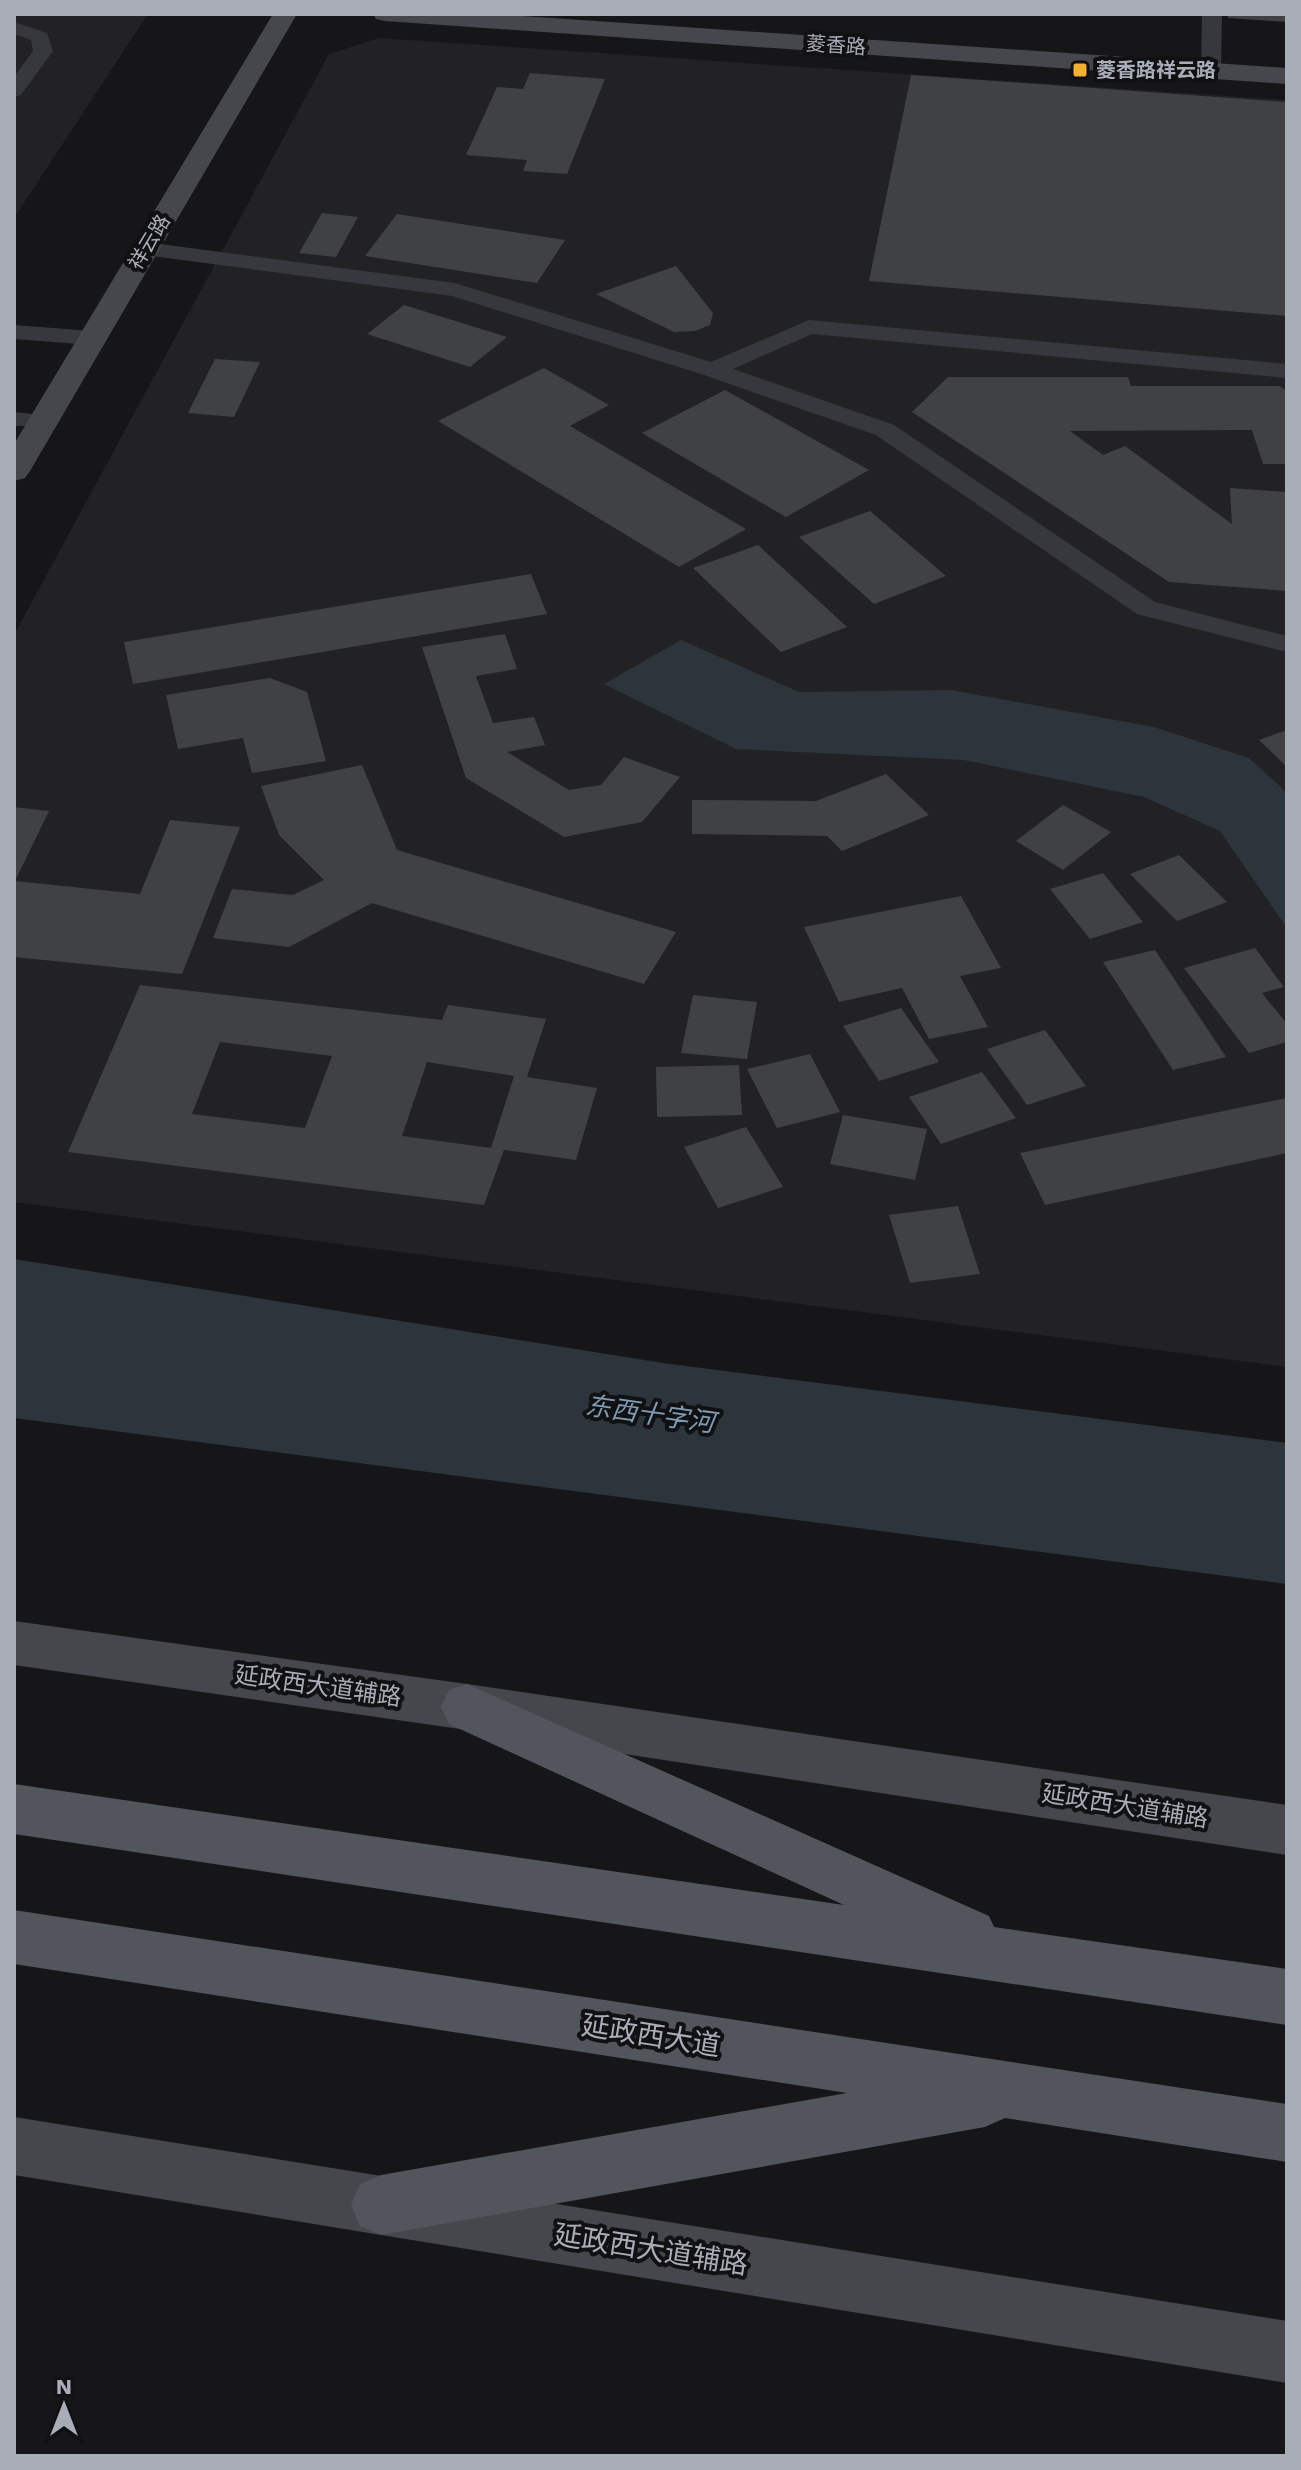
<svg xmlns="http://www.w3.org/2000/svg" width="1301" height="2470" font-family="'Work Sans','Noto Sans SC',sans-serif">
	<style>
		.built { fill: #222225 }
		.water { fill: #2c353c }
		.building { fill: #404145; fill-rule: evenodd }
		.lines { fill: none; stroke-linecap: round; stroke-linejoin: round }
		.lane { fill: #37383d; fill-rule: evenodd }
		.secondary { fill: #45474d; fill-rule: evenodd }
		.primary { fill: #53555c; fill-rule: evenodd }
		.poi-dot { fill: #f2b134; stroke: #111113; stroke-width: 3 }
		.labels { text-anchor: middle; stroke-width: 8; stroke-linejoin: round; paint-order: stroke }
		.far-street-label { font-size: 20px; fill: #a8adb8; stroke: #111113 }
		.far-poi-label { font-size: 20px; font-weight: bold; fill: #a8adb8; stroke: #111113; text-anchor: start }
		.street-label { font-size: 24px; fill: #a8adb8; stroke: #111113 }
		.water-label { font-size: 26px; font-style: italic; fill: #7f9bb3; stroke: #111113 }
		.near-street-label { font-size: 28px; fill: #a8adb8; stroke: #111113 }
	</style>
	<rect width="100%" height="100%" fill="#161618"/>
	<!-- built -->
	<path class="built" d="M14 14H148L14 218Z
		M379 38 1287 100V1367L14 1202V635L329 54Z"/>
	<!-- water -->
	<path class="water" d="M681 640 799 692 951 690 1154 727 1249 758 1287 793V928L1220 831 1144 797 964 760 736 749 604 684Z
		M14 1259 663 1363 1287 1443V1584L14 1418Z"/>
	<!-- building -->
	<path class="building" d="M1228 14H1287V22L1228 18Z
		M530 73 605 79 567 174 523 171 527 160 466 155 497 87 523 89Z
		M911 75 1287 102V316L869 281Z
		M322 213 358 217 336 257 299 253Z
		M397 214 565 240 537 283 365 256Z
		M676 266 713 313 710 325 695 331 674 332 596 294Z
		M404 305 507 337 470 367 367 334Z
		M215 359 260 362 234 417 188 413Z
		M544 368 609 405 570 426 746 529 679 567 438 421Z
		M948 377H1128L1131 386H1279L1287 391V464H1263L1252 430 1070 431 1103 455 1125 446 1232 524 1230 488 1287 492V591L1169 582 912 412Z
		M725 390 869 470 786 517 642 433Z
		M870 511 946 576 874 604 799 537Z
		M758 545 847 627 781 652 693 568Z
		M531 574 547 614 133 684 124 642Z
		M505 634 517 669 476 676 493 723 534 717 545 745 507 752 569 790 601 785 624 757 680 777 642 822 564 837 466 778 422 647Z
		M270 678 307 692 326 761 252 773 243 738 178 749 166 695Z
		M1287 730V767L1259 740Z
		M362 765 397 850 676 932 644 984 372 903 289 947 213 938 232 889 293 895 324 880 279 835 261 786Z
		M886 774 929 815 842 851 827 836 692 834V800L816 801Z
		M1063 805 1111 832 1063 870 1016 841Z
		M14 807 49 811 15 881 140 894 170 820 240 827 182 974 14 957Z
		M1179 855 1227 902 1177 921 1130 874Z
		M1103 873 1143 922 1090 939 1050 889Z
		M961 896 1001 968 960 976 988 1027 929 1039 902 988 839 1002 804 927Z
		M1255 948 1284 987 1262 993 1287 1024V1042L1249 1053 1184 968Z
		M1155 950 1226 1057 1173 1070 1103 962Z
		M140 985 442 1020 448 1005 546 1019 527 1077 597 1088 576 1160 504 1150 484 1205 68 1152ZM220 1042 332 1056 305 1128 192 1114ZM427 1062 514 1076 491 1148 402 1136Z
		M693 995 757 1002 747 1059 681 1053Z
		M901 1008 939 1062 879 1081 843 1026Z
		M1045 1030 1086 1086 1027 1105 987 1049Z
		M810 1054 840 1112 777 1128 747 1069Z
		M739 1065 742 1115 657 1117 656 1067Z
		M982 1072 1016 1118 941 1144 909 1097Z
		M1287 1098V1153L1045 1205 1020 1153Z
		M843 1115 927 1129 915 1180 830 1164Z
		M746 1127 783 1187 718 1208 684 1147Z
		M958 1206 980 1274 910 1283 889 1215Z"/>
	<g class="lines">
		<!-- lane -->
		<path class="lane" d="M1202 14H1222L1221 71 1211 77 1201 71Z
			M14 22 47 33 53 51 21 95 14 97V77L33 51 31 40 14 34Z
			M145 242 455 283 711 362 809 320 1287 364V378L812 334 733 369 894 425 1155 602 1287 636V652L1137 614 876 435 704 375 452 296 137 254 134 249Z
			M14 325 92 331 100 333 104 338 100 343 92 345 14 339Z
			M14 412 53 416 56 421 53 426H14Z"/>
		<!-- secondary -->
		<path class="secondary" d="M273 14H297L30 471 25 478 14 481V444Z
			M373 14H494L1287 68V84L385 21 376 19Z
			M14 1621 467 1684 1287 1805V1855L467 1730 14 1665Z
			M14 2117 1287 2321V2383L14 2175Z"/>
		<!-- primary -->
		<path class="primary" d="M467 1684 989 1916 994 1927 1287 1969V2025L14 1834V1784L844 1905 449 1724 441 1707 449 1690Z
			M14 1910 1287 2104V2162L1005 2118 985 2127 381 2235 360 2226 351 2205 360 2184 381 2175 847 2093 14 1964Z"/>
	</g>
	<!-- markers -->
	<rect class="poi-dot" x="1072" y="62" width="16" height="16" rx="4"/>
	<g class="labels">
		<!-- far-street labels -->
		<g class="far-street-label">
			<text transform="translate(836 45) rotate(4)" y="7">菱香路</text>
			<text transform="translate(149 242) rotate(-59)" y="7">祥云路</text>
		</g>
		<!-- far-poi labels -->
		<g class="far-poi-label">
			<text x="1096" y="77">菱香路祥云路</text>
		</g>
		<!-- street labels -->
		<g class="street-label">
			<text transform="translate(318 1686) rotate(8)" y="8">延政西大道辅路</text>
			<text transform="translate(1125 1806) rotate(9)" y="8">延政西大道辅路</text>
		</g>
		<!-- water labels -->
		<g class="water-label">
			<text transform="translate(650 1414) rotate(8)" y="9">东西十字河</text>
		</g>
		<!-- near-street labels -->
		<g class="near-street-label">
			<text transform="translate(651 2035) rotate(9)" y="10">延政西大道</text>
			<text transform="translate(651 2249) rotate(9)" y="10">延政西大道辅路</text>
		</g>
	</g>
	<!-- border -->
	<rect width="1301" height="2470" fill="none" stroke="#a8adb8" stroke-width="32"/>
	<!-- north arrow -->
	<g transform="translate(64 2406)" stroke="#111113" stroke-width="6" paint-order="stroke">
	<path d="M0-6L14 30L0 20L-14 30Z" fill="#a8adb8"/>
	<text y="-12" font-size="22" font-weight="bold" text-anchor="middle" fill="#a8adb8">N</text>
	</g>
</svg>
